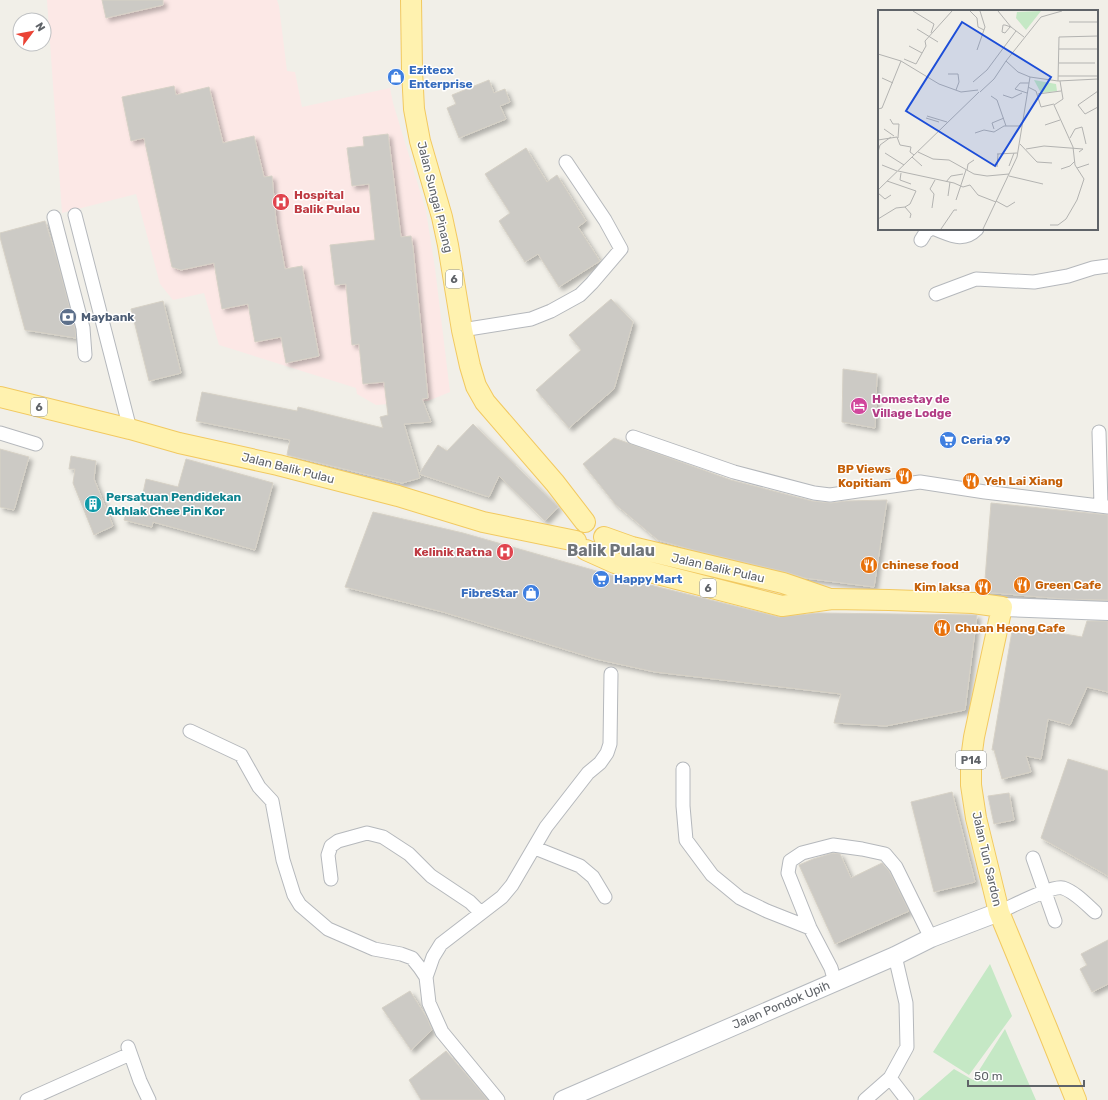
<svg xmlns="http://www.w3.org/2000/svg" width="1108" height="1100" font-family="Rubik,sans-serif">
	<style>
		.medical { fill: #fce8e6 }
		.green { fill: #c5e8c5 }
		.building { fill: #cccac5; stroke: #d6d1c6; filter: url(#shadow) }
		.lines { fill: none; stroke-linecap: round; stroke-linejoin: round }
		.street-casing { stroke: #b5b8bc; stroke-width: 15 }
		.secondary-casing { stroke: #b6babf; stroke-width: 20 }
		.primary-casing { stroke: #f2c960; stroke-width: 22 }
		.street { stroke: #fff; stroke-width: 13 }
		.secondary { stroke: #fff; stroke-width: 18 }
		.primary { stroke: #fff2af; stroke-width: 20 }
		.labels { text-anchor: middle; stroke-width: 3; stroke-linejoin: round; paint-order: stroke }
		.shield { fill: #fff; stroke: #8f9295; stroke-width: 1 }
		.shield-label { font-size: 11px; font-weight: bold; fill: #5f6368 }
		.shop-label { font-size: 12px; font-weight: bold; fill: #366cbe; stroke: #fff; text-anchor: start }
		.health-label { font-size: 12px; font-weight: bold; fill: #be3a42; stroke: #fff; text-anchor: start }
		.street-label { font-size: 12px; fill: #5f6368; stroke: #fff }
		.service-label { font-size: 12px; font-weight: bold; fill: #4e5e75; stroke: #fff; text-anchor: start }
		.hotel-label { font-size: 12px; font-weight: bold; fill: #b23c85; stroke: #fff; text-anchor: start }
		.food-label { font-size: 12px; font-weight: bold; fill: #c56008; stroke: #fff; text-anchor: start }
		.culture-label { font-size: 12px; font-weight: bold; fill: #0d838f; stroke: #fff; text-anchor: start }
		.district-label { font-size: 16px; font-weight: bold; fill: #70757a; stroke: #fff }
		.inset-road { fill: none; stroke: #b3b3b1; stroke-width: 1 }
		.view { fill: #1d4ed8; fill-opacity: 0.15; stroke: #1d4ed8; stroke-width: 2 }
		.inset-edge { fill: none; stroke: #5f6368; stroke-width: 2 }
	</style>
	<defs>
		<filter id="shadow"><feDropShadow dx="3.5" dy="3.5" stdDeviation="2" flood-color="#0004"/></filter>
	</defs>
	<rect width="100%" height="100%" fill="#f1efe8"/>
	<!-- medical -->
	<path class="medical" d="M47 0H277L279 6 287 71 295 72 302 107 390 88 393 103 426 211 435 268 450 392 428 401 376 405 357 394 356 388 219 345 204 293 173 300 160 284 136 194 62 213Z"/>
	<!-- green -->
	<path class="green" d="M990 964 1012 1016 969 1075 933 1052Z
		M1005 1029 1036 1100H918L954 1069 973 1080Z"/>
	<!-- building -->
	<path class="building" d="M102 0H163V5L106 18Z
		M489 80 494 93 505 89 510 102 500 106 506 119 459 138 447 108 456 104 452 95Z
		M174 86 176 95 209 87 223 143 254 136 264 177 272 176 276 221 285 269 302 266 319 356 286 363 281 337 255 342 248 304 222 309 214 263 181 270 172 267 144 138 131 141 122 97Z
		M388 134 401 237 411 236 413 248 428 398 422 399 431 422 404 424 419 474 438 445 447 451 473 424 558 507 545 521 499 476 489 497 419 474 420 478 402 483 287 455 290 440 196 421 202 392 297 411 298 407 383 428 380 417 388 415 384 382 363 384 359 344 352 345 346 284 335 285 330 245 375 240 369 184 352 186 347 148 364 146 363 137Z
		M526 148 547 182 557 175 586 221 578 227 600 261 559 287 538 254 525 262 499 221 510 213 485 174Z
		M45 221 57 259 75 329 76 338 25 330 0 237V233Z
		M611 299 633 322 614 389 569 428 536 390 581 350 569 335Z
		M163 301 181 373 149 381 131 309Z
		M843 369 877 374 875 428 842 422Z
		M614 438 731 480 812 501 831 503 846 501 887 500 874 587 805 578 786 572 690 549 658 540 615 504 583 464Z
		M0 449 29 457 14 510 0 507Z
		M71 456 96 461 94 479 113 526 94 535 73 483 75 469H69Z
		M186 459 273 483 255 550 153 522 152 527 124 520 127 509 139 512 146 479 178 487Z
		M991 503 1108 515V600L1064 599 984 592Z
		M373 512 463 533 614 576 779 617 818 613 977 615 965 710 886 726 834 723 841 694 655 672 596 659 443 612 345 587Z
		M1087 621H1108V692L1087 687 1070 725 1048 719 1041 759 1026 756 1031 772 1002 779 994 750H992L1013 625 1082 637Z
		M1068 759 1108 771V876L1041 838Z
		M952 792 975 882 934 892 911 802Z
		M1009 793 1014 820 994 824 988 796Z
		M833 853 840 854 851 878 882 863 889 871 909 911 835 944 799 865 813 859Z
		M1108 940V984L1092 992 1080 969 1087 965 1081 954Z
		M410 991 427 1018 432 1030 411 1050 382 1008Z
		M446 1051 471 1080 488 1100H421L409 1080Z"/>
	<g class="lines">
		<defs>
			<path id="street" d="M75 215 130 429
				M54 217 83 328 85 355
				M935 229C951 235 963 243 977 229
				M921 240 926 232 930 229
				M936 294 976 279 1034 282 1068 276 1093 268 1108 266
				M462 330 531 319 551 311 580 295 592 283 621 249 605 220 566 162
				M1099 432 1101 506
				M0 433 36 444
				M633 437 734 472 814 493 830 495 920 482 985 492 1108 507
				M190 731 241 755 259 787 272 801 283 860 294 895 300 905 328 929 374 949 401 954 412 958 420 968 426 977
				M683 769V806L686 840 712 875 740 898 767 911 810 928
				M535 848 580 866 593 877 605 897
				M1033 858 1055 921
				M331 879 328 855 331 846 338 841 367 833 383 837 409 854 431 876 470 902 481 913
				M999 912C1011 907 1052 885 1063 888 1075 892 1086 904 1095 912
				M835 982 831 968 810 928 788 873 790 861 802 853 833 845 862 849 885 854 896 867 931 938
				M128 1047 140 1081 149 1100
				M890 1078 907 1100
				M27 1100 130 1054
				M498 1100 442 1032 429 1003 426 977 433 957 441 944 502 897 512 885 546 827 588 773 600 763 607 753 610 744 611 674
				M865 1100 890 1078 907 1047 906 1003 895 956"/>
			<path id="secondary" d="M1002 607 1108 611
				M563 1100 895 956 931 938 999 912"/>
			<path id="primary" d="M411 0 412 70 414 109 420 141 442 217 448 245 462 330 470 366 476 386 485 402 555 483 585 522
				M0 397 130 429 179 443 278 465 398 496 483 522 576 541
				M604 537 632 547 783 583 827 598
				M586 550 615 563 782 606 832 599 889 600 973 603 1002 607 974 737 971 759V785L976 818 999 912 1047 1028 1076 1100"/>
		</defs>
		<!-- street casing -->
		<use href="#street" class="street-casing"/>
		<!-- secondary casing -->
		<use href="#secondary" class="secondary-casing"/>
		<!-- primary casing -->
		<use href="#primary" class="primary-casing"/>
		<!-- street -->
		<use href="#street" class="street"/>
		<!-- secondary -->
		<use href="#secondary" class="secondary"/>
		<!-- primary -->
		<use href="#primary" class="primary"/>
	</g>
	<!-- icons -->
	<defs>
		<symbol id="shop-disc" viewBox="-11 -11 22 22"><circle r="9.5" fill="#3f7fe0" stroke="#fff"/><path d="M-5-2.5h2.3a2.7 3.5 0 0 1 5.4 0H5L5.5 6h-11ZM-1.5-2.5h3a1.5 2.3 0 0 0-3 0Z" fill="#fff"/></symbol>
		<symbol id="hospital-disc" viewBox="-11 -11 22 22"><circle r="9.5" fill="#e0444e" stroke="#fff"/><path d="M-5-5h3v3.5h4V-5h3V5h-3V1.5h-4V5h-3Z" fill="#fff"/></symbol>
		<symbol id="bank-disc" viewBox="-11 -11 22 22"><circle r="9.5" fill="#5c6f8a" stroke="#fff"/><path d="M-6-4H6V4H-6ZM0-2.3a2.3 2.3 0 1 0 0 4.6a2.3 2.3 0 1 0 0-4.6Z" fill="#fff"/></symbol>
		<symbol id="hotel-disc" viewBox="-11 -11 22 22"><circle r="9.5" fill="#d1479c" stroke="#fff"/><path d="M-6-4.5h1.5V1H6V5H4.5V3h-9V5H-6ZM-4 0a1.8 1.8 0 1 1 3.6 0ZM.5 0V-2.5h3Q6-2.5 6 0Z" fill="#fff"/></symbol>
		<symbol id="supermarket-disc" viewBox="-11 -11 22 22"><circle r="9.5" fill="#3f7fe0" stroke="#fff"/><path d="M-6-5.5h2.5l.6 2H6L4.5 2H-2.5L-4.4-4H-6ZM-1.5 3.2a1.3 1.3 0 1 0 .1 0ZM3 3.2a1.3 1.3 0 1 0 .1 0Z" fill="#fff"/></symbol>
		<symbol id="restaurant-disc" viewBox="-11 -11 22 22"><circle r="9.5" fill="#e8710a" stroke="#fff"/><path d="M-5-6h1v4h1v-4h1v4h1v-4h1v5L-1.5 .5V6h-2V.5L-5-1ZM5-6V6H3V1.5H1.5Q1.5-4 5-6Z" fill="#fff"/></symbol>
		<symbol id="building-disc" viewBox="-11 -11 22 22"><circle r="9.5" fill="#0f9aa8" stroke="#fff"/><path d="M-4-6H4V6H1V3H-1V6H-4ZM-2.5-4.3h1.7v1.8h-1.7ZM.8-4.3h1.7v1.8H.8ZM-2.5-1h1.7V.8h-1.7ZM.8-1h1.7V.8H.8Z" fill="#fff"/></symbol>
	</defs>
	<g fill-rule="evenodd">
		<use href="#shop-disc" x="386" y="67" width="20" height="20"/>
		<use href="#hospital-disc" x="271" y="192" width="20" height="20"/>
		<use href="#bank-disc" x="58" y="307" width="20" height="20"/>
		<use href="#hotel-disc" x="849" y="396" width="20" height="20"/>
		<use href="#supermarket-disc" x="938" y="430" width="20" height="20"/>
		<use href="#restaurant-disc" x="894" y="466" width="20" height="20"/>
		<use href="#restaurant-disc" x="961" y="471" width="20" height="20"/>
		<use href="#building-disc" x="83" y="494" width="20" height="20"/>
		<use href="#hospital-disc" x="495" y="542" width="20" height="20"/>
		<use href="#restaurant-disc" x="859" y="555" width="20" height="20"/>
		<use href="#supermarket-disc" x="591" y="569" width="20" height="20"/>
		<use href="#restaurant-disc" x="1012" y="575" width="20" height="20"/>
		<use href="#restaurant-disc" x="973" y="577" width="20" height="20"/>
		<use href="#shop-disc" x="521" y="583" width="20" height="20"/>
		<use href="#restaurant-disc" x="932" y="618" width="20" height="20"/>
	</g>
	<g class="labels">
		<!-- shield labels -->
		<g class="shield">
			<rect x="446" y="270" width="16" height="18" rx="3"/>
			<rect x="31" y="398" width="16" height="18" rx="3"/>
			<rect x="700" y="579" width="16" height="18" rx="3"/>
			<rect x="956" y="751" width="30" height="18" rx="3"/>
		</g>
		<g class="shield-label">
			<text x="454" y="283">6</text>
			<text x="39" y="411">6</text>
			<text x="708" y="592">6</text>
			<text x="971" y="764">P14</text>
		</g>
		<!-- shop labels -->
		<g class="shop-label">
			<text x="409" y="74">Ezitecx<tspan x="409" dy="14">Enterprise</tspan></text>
			<text x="961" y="444">Ceria 99</text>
			<text x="614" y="583">Happy Mart</text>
			<text x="518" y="597" text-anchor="end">FibreStar</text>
		</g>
		<!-- health labels -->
		<g class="health-label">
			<text x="294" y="199">Hospital<tspan x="294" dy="14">Balik Pulau</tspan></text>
			<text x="492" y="556" text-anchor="end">Kelinik Ratna</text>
		</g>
		<!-- street labels -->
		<g class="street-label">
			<text transform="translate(435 197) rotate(76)" y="4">Jalan Sungai Pinang</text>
			<text transform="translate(288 468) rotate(14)" y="4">Jalan Balik Pulau</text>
			<text transform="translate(718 568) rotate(13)" y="4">Jalan Balik Pulau</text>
			<text transform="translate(987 859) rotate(77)" y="4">Jalan Tun Sardon</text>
			<text transform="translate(781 1005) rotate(-23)" y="4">Jalan Pondok Upih</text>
		</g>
		<!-- service labels -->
		<g class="service-label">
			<text x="81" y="321">Maybank</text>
		</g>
		<!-- hotel labels -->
		<g class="hotel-label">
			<text x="872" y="403">Homestay de<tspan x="872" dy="14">Village Lodge</tspan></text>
		</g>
		<!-- food labels -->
		<g class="food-label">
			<text x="891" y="473" text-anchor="end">BP Views<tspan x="891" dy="14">Kopitiam</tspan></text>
			<text x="984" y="485">Yeh Lai Xiang</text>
			<text x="882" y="569">chinese food</text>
			<text x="1035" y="589">Green Cafe</text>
			<text x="970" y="591" text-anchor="end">Kim laksa</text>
			<text x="955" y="632">Chuan Heong Cafe</text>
		</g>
		<!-- culture labels -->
		<g class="culture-label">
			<text x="106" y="501">Persatuan Pendidekan<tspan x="106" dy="14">Akhlak Chee Pin Kor</tspan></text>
		</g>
		<!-- district labels -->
		<g class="district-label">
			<text x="611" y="556">Balik Pulau</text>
		</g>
	</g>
	<!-- overview -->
	<g transform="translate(878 10)">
		<rect width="220" height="220" fill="#f1efe8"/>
		<path d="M163 1 148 20 138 8 139 2ZM156 70 178 74 179 81 163 83Z" fill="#c5e8c5"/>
		<path class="inset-road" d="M35 1 56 14 53 23M92 1 99 8 100 17 106 20M120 1 133 17M191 12H220M132 17 127 23 124 22 125 15H127L133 17 146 27M39 19 60 32M31 36 44 43M181 39H220M99 40 107 17 102 1M0 44 23 51 61 74 83 82 100 80M26 49 38 54 48 36 47 31 74 1M128 51 163 7 184 1M181 53H217M70 64H80L81 72 78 80M180 66H220M4 68 15 73M180 71 181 27 220 26M95 72 109 60 138 21M150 77 158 81 163 97 176 94M220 81 200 95 207 104 220 97M102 82 116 69 128 51 140 62 152 67 180 71 220 69M149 83 137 79 142 73H151M160 84 183 81M125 85 134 88 144 83M113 86 119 90 128 116M0 99 4 98 23 51M49 106 69 112M48 108 61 112M12 109 15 114H21L20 128M167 115 182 110M6 119 16 126M116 119 114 113 126 108M97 123 106 120 116 122 126 116H144M192 128 197 119 204 117 208 134M0 130 19 127 22 135 33 137 32 142 36 145M142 134 159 152 174 153M148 139 166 136 205 139 201 142M0 142 2 135 13 127M40 142 55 149 71 150 96 164 109 166 131 164M7 143 26 155M119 144 139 143M34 147 44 156M4 155 19 161M131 156 136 143M119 157 120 144M199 158 211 154M183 159 192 156 197 151M89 160 90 154 96 150M20 161 76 173 85 177 92 175 100 185 118 192M23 163 22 170 33 174M131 166 165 174M68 172 73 166 85 164M0 180 101 82M0 183 7 189 13 185M70 186 72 172M78 190 88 160M118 191 129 197 137 192M27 197 33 204 32 208M54 198 56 184 52 179 57 170M0 209 18 198 27 197 32 194 38 181 9 171M172 215H180L188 209 199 190 206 169 197 155 195 137 176 95 185 89 182 71M63 219 76 200H79M105 219 139 147 152 67"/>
		<path class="view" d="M84 12 173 67 117 156 28 101Z"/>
		<rect width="220" height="220" class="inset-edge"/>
	</g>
	<!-- north arrow -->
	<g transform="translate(32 32) rotate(58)"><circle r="19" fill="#ffffff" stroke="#bfc1c3"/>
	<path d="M0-3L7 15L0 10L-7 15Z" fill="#ea4335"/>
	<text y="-6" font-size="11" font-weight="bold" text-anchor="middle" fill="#5f6368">N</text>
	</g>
	<!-- scale -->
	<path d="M968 1080v6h116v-6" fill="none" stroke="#5f6368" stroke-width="2"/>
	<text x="974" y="1080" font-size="12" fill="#5f6368" stroke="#ffffff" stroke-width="3" paint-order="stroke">50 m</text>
</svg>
